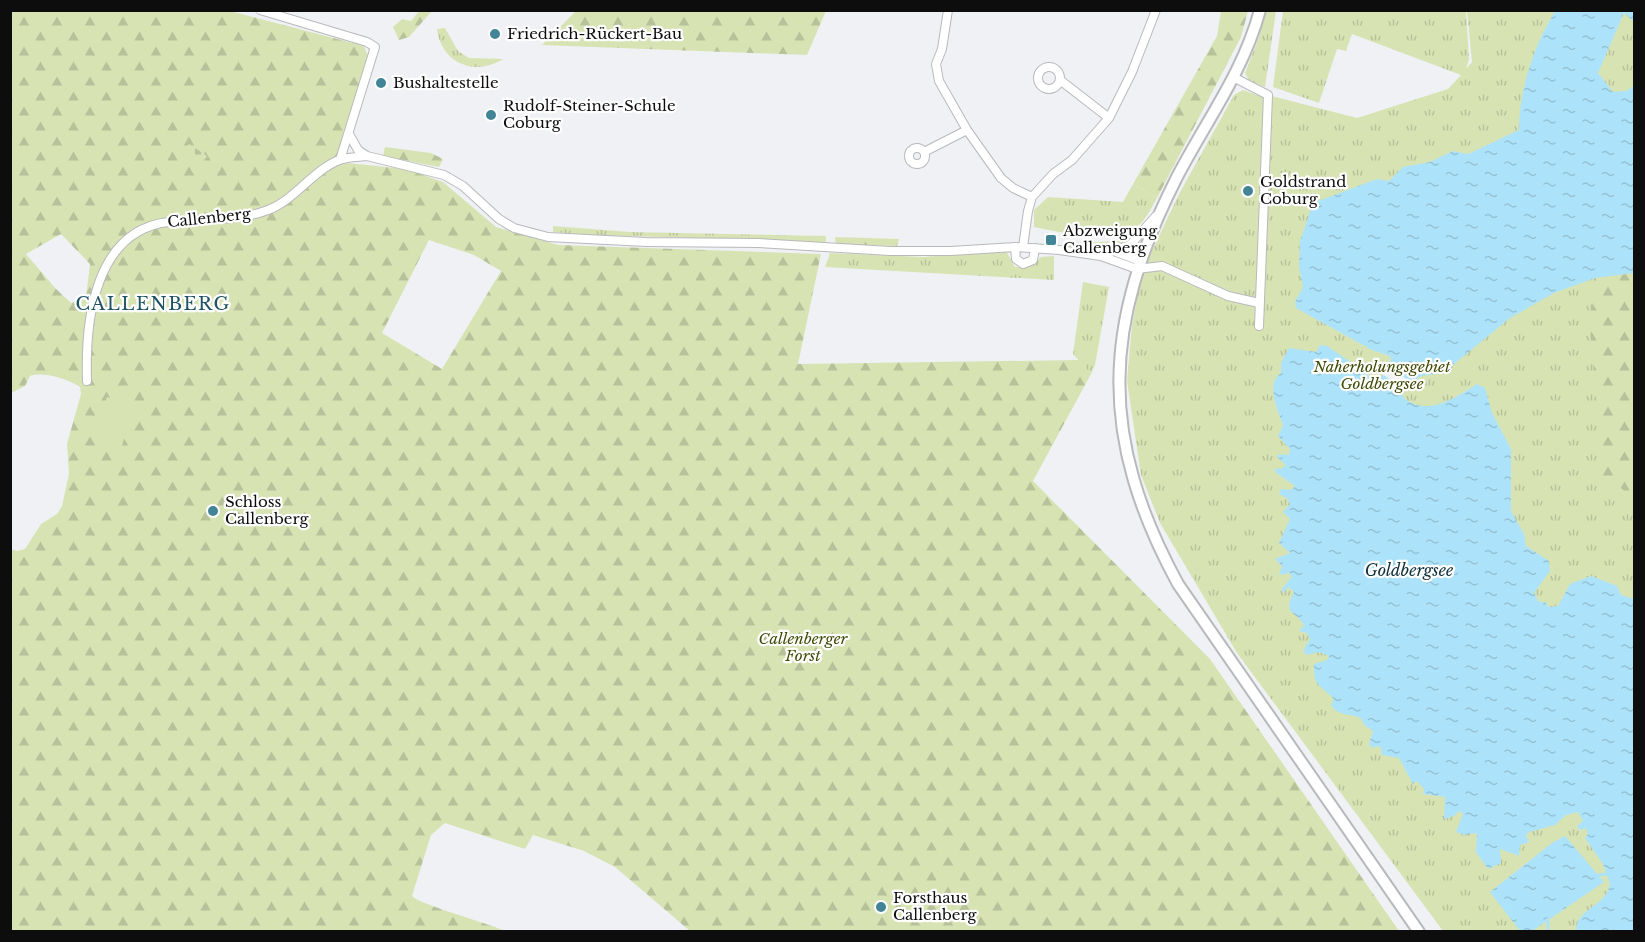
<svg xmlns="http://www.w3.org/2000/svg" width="1645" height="942" font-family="'Libre Baskerville',serif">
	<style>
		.grass { fill: url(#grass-tufts) }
		.forest { fill: url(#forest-firs); fill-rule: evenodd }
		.cemetery { fill: url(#cemetery-stones) }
		.pitch { fill: #d8e3b4 }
		.water { fill: url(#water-ripples) }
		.pier { fill: #f0f1f4 }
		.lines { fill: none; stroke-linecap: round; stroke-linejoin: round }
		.stream { stroke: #ade3fa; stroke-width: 3 }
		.street-casing { stroke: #b8b9bc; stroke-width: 10 }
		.secondary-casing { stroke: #b8b9bc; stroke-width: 14 }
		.street { stroke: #fff; stroke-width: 8 }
		.secondary { stroke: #fff; stroke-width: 10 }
		.poi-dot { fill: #448497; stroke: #fefeff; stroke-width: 2 }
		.labels { text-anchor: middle; stroke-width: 4.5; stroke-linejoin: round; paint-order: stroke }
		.poi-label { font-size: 15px; fill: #0d0d0e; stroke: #fefeff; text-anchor: start }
		.street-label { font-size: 15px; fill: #0d0d0e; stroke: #fefeff }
		.park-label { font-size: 15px; font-style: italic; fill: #3f4a03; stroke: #fefeff }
		.water-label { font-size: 16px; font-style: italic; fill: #0f303c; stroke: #fefeff }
		.quarter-label { font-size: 18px; letter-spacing: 1.5px; fill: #1f5362; stroke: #fefeff }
	</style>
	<defs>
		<pattern id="grass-tufts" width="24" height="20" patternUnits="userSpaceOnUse" patternTransform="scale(1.5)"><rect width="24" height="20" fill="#d8e3b4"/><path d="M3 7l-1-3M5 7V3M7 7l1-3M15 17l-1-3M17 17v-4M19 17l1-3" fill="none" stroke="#b8c29a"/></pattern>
		<pattern id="forest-firs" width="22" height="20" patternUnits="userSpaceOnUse" patternTransform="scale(1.5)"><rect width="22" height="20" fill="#d8e3b4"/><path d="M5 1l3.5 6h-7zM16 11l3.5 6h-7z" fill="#b8c29a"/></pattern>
		<pattern id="cemetery-stones" width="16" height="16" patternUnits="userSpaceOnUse" patternTransform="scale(1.5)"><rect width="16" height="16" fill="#d8e3b4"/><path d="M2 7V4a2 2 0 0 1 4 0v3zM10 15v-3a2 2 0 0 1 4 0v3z" fill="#b8c29a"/></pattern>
		<pattern id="water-ripples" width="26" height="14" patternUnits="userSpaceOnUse" patternTransform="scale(1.5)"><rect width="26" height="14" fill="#ade3fa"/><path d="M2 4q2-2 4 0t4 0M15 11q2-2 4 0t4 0" fill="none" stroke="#94c2d5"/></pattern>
	</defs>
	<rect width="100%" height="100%" fill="#f0f1f4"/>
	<!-- grass -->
	<path class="grass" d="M1266 11H1276L1265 87 1249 81 1245 73 1259 37Z
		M1283 11H1466L1469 59 1466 69 1472 62 1467 11H1634V931H1443L1237 653 1160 523 1141 475 1127 381 1132 325 1142 272 1179 194 1234 95 1243 90 1265 98 1268 95 1357 118 1448 89 1461 75 1352 34 1346 51 1337 49 1319 103 1273 87Z
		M445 28 458 51 469 58 503 59C475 77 441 63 437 29Z
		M1133 184 1157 198C1152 207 1146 219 1139 225 1112 246 1066 233 1034 227V210L1048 197 1123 202Z
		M553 226 630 232 826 236V241L821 244 802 241 592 235 553 232Z
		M1125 241 1127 243 1117 248 1067 247V243Z
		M1006 251 1015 267C1028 268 1032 266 1041 257L1054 256V280L825 267 830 253 923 257Z
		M1083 282 1109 287 1095 365 1091 374 1073 354Z"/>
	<!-- forest -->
	<path class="forest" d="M11 11H230L364 46 368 57 341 151 347 163 406 169 443 182 496 227 558 245 821 254 798 364 1079 360 1091 374 1033 481 1210 659 1399 931H690L615 867 584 851 533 835 525 849 445 823 431 835 412 896C418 904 488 923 505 931H11L10 549 17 551 25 549 41 524 57 514 62 506 69 474 67 444 81 394 80 387C69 379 42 371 30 376L25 386 11 393ZM61 234 90 264 86 297 71 303 56 289 26 254ZM429 240 474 255 501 271 442 369 382 333Z
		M419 11H432L409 37 399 40 393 27 402 19 411 21Z
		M576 11V10L826 11 807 55 542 45Z
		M1221 11H1248L1241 37 1157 198 1133 184 1217 36Z
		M385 147 431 153 443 159 439 167 383 156Z
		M835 237 899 239 897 246 836 244Z
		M1634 273V497L1603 476 1597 467 1599 434 1590 328 1595 278Z"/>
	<!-- cemetery -->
	<path class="cemetery" d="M189 144 207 156 202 163 184 152Z"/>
	<!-- pitch -->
	<path class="pitch" d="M107 397 134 405 121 449 95 441Z"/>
	<!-- water -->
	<path class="water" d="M1555 11H1634V22L1624 13 1598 73 1613 92 1626 91 1634 86V273L1595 278 1554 293 1510 318 1443 373 1421 376 1402 392 1403 397C1426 418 1455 398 1477 384L1485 388 1492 413 1511 449V511L1524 534 1526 546 1549 561 1550 571 1534 593 1539 602H1545L1549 607 1558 606 1570 584 1591 576 1617 586 1621 595 1634 599V931H1576C1576 908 1606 907 1610 884L1603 864 1585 838 1588 834 1586 828 1580 830 1577 826 1583 821 1578 812 1566 815 1555 825 1529 832 1526 835 1529 842 1520 845 1519 856 1500 849 1501 863 1488 869 1476 852 1477 833 1465 835 1456 832 1463 814 1459 811 1454 816 1444 819 1445 797 1423 794 1424 789 1417 781 1413 784 1399 758 1382 755 1381 748 1377 746 1372 748 1369 744 1373 731 1364 725 1361 718C1350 713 1339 717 1331 705L1334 699C1321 685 1313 687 1314 664L1327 660 1329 656 1319 652 1307 655 1303 651 1310 639 1307 633 1299 631 1304 625C1295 610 1282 615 1294 592L1289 587 1283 593 1282 589 1292 576 1289 573 1279 575 1282 566 1275 559 1290 553 1279 543 1290 519 1283 512 1290 504 1287 498 1279 494 1281 489 1291 490 1295 486 1275 472 1276 468 1281 469 1286 465 1277 457 1279 454 1289 455 1290 449 1278 436 1283 425C1278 411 1265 383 1281 373V363L1289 348 1316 352 1320 345 1327 346 1365 372 1371 379 1381 377 1391 360 1390 356 1372 350 1296 308 1295 302 1303 287 1299 267 1300 241 1313 203 1377 179 1389 181 1403 167 1430 162 1453 151 1468 154 1519 130C1519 89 1534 46 1555 11Z
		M1565 836 1604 882 1532 931H1520L1490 892 1552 843Z"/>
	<!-- pier -->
	<path class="pier" d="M1383 368 1395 372 1416 384 1411 388 1398 384 1380 373Z"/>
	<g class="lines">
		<!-- stream -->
		<path class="stream" d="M1594 876 1612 873
			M1548 919V932"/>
		<defs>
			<path id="street" d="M260 10 367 42 375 47 340 160
				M948 10 942 49 936 64 939 81 967 130 1001 178 1013 188 1032 197
				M1038 78a11 11 0 1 1 22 0a11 11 0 1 1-22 0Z
				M1235 78 1268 95 1259 326
				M1060 80 1109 118
				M349 134 358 150 367 156 444 175 463 186 499 219 514 228 548 237 646 242 759 243 890 251H951L1015 247 1059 250 1101 256 1137 269 1162 266 1228 296 1259 303
				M909 156a8 8 0 1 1 16 0a8 8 0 1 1-16 0Z
				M924 152 967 130
				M1015 247 1016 259 1023 264 1033 260 1035 248
				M1023 247 1028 211 1032 197 1053 174 1072 160 1109 118 1132 72 1156 10
				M1116 252 1140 261
				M1102 255 1130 245 1156 216
				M87 381C85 322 94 231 168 222 201 218 237 222 268 210 295 200 312 171 339 160 347 157 358 157 367 156"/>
			<path id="secondary" d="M1260 10C1243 73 1206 121 1177 177 1102 325 1098 437 1178 584L1419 932"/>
		</defs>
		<!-- street casing -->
		<use href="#street" class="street-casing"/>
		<!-- secondary casing -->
		<use href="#secondary" class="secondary-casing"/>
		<!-- street -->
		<use href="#street" class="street"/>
		<!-- secondary -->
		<use href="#secondary" class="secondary"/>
	</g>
	<!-- markers -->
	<g class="poi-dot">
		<circle cx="495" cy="34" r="6"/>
		<circle cx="381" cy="83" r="6"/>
		<circle cx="491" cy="115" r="6"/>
		<circle cx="1248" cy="191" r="6"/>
		<rect x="1045" y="234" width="12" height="12" rx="3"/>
		<circle cx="213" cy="511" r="6"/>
		<circle cx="881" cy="907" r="6"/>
	</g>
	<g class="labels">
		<!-- poi labels -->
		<g class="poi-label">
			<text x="507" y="39">Friedrich-Rückert-Bau</text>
			<text x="393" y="88">Bushaltestelle</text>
			<text x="503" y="111">Rudolf-Steiner-Schule<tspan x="503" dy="17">Coburg</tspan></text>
			<text x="1260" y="187">Goldstrand<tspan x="1260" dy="17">Coburg</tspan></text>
			<text x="1063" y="236">Abzweigung<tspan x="1063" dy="17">Callenberg</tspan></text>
			<text x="225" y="507">Schloss<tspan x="225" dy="17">Callenberg</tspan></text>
			<text x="893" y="903">Forsthaus<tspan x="893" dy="17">Callenberg</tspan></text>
		</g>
		<!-- street labels -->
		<g class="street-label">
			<text transform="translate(209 218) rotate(-6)" y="5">Callenberg</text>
		</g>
		<!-- park labels -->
		<g class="park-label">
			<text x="1382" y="372">Naherholungsgebiet<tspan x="1382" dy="17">Goldbergsee</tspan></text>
			<text x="803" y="644">Callenberger<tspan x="803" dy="17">Forst</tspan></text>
		</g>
		<!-- water labels -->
		<g class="water-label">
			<text x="1409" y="576">Goldbergsee</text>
		</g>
		<!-- quarter labels -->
		<g class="quarter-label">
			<text x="153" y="310">CALLENBERG</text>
		</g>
	</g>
	<!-- border -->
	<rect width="1645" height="942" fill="none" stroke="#0d0d0e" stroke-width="24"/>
</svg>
